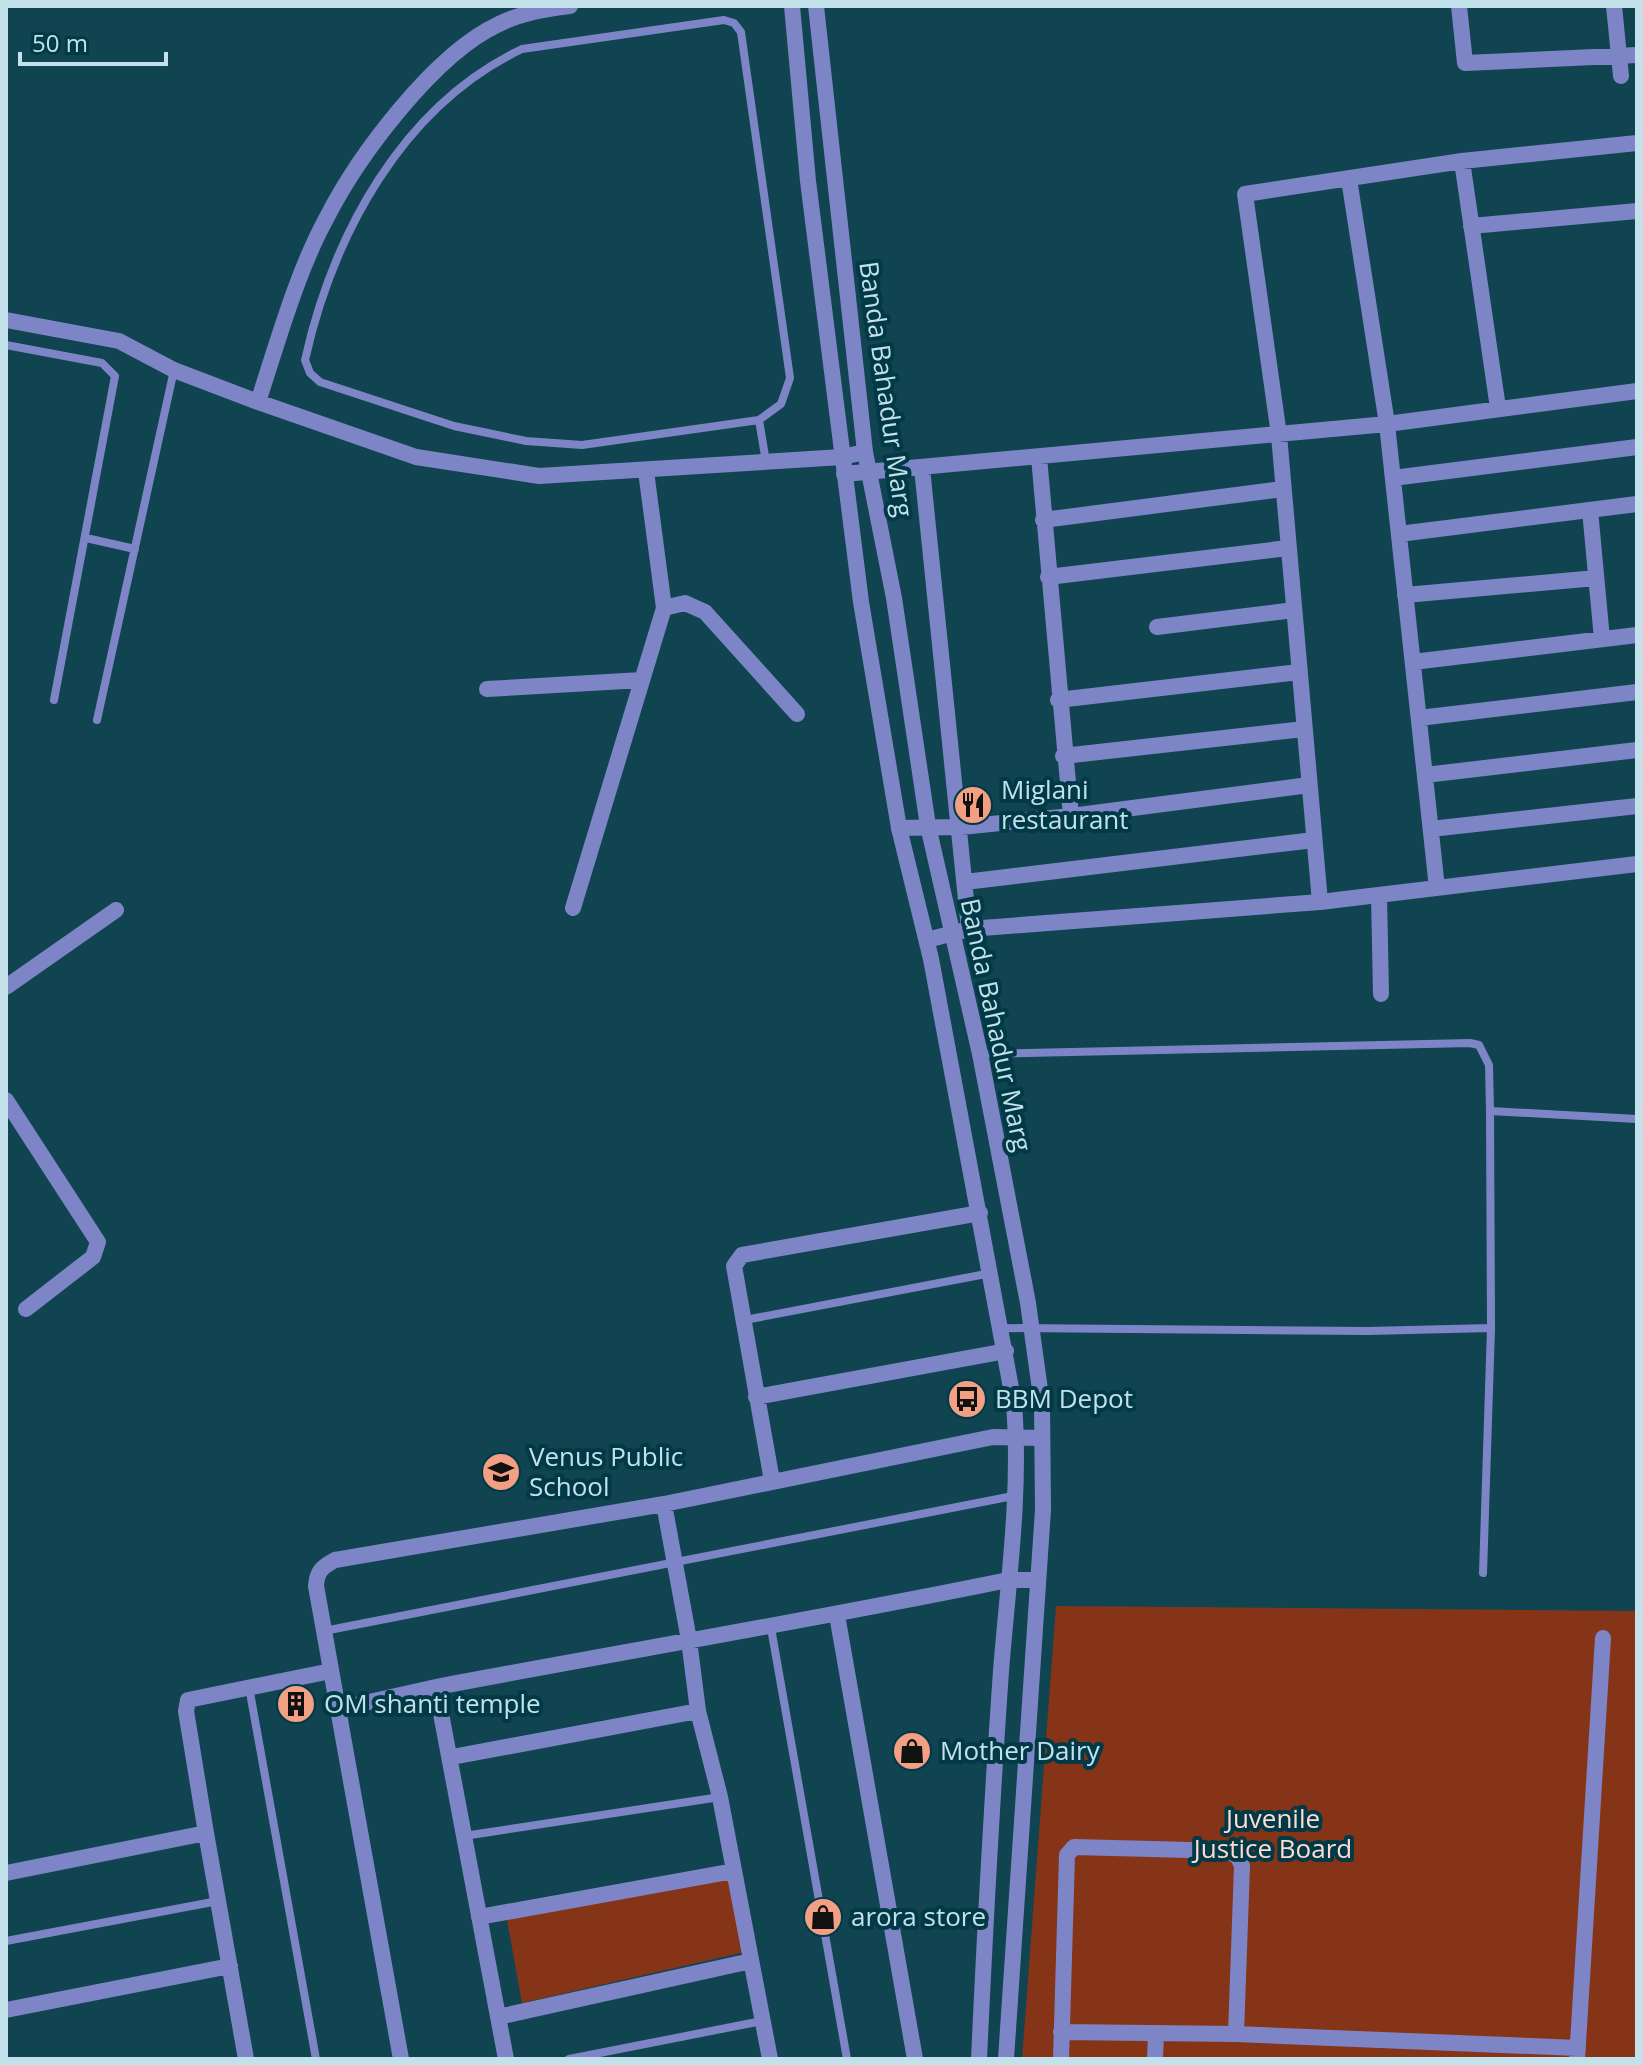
<svg xmlns="http://www.w3.org/2000/svg" width="1643" height="2065" font-family="'Open Sans',sans-serif">
	<style>
		.green { fill: #863418 }
		.lines { fill: none; stroke-linecap: round; stroke-linejoin: round }
		.service { stroke: #7e85c7; stroke-width: 8 }
		.minor { stroke: #7e85c7; stroke-width: 16 }
		.tertiary { stroke: #7e85c7; stroke-width: 16 }
		.labels { text-anchor: middle; stroke-width: 8; stroke-linejoin: round; paint-order: stroke }
		.street-label { font-size: 26px; fill: #c2e1eb; stroke: #013946 }
		.poi-label { font-size: 26px; fill: #c2e1eb; stroke: #013946; text-anchor: start }
		.park-label { font-size: 26px; fill: #fcdcd2; stroke: #013946 }
	</style>
	<rect width="100%" height="100%" fill="#104451"/>
	<!-- green -->
	<path class="green" d="M1056 1606 1637 1611V2059H1022Z
		M734 1871 749 1951 522 2003 505 1909Z"/>
	<g class="lines">
		<!-- service -->
		<path class="service" d="M6 345 102 363 115 376 54 700
			M759 420 781 404 790 378 741 32 734 23 724 20 522 49C402 106 333 235 305 360L310 373 320 382 454 426 526 441 582 445 759 420 766 462
			M86 538 135 549
			M97 720 174 370
			M980 1054 1470 1043 1479 1045 1489 1065 1490 1111 1491 1328 1483 1573
			M1490 1111 1637 1119
			M745 1320 991 1273
			M1002 1328 1368 1331 1491 1328
			M771 1628 847 2059
			M324 1631 1013 1496
			M249 1687 316 2059
			M464 1836 720 1797
			M6 1941 218 1901
			M569 2059 762 2021"/>
		<!-- minor -->
		<path class="minor" d="M1459 6 1465 63 1637 55
			M1614 6 1621 76
			M1462 161 1498 408
			M1349 179 1387 424 1437 888
			M1471 226 1637 211
			M6 320 119 341 174 370 258 402 416 457 539 476 842 457 865 452
			M258 402C277 344 297 272 326 219 358 156 434 54 499 24 521 13 545 9 570 6
			M1039 457 1071 816
			M922 468 969 929
			M844 474 1387 424 1637 391
			M1393 478 1637 447
			M1590 510 1602 639
			M1043 520 1283 489
			M1399 534 1637 504
			M1048 577 1288 548
			M1405 595 1596 578
			M664 608 685 603 705 612 797 714
			M1157 627 1294 610
			M1413 662 1637 635
			M487 689 642 680
			M1058 700 1299 672
			M1419 718 1637 692
			M1063 756 1304 729
			M1425 775 1637 750
			M899 828 961 827 1071 816 1309 785
			M1431 829 1637 806
			M965 882 1314 840
			M1379 895 1381 994
			M1320 902 1279 435 1245 194 1462 161 1637 143
			M573 908 664 608 646 471
			M927 940 969 929 1320 902 1637 864
			M6 987 116 910
			M6 1100 98 1242 93 1257 26 1309
			M756 1397 1006 1351
			M772 1481 734 1266 742 1255 980 1213
			M664 1504 689 1640 698 1711 720 1797 770 2059
			M837 1615 915 2059
			M436 1687 338 1709 316 1586C317 1571 322 1567 335 1560L664 1504 993 1437 1042 1438
			M338 1709 401 2059
			M452 1757 698 1711
			M206 1833 186 1711 188 1700 331 1671
			M6 1873 206 1833 246 2059
			M479 1917 734 1871
			M6 2010 230 1966
			M498 2017 751 1961
			M1061 2032 1236 2034 1578 2048
			M506 2059 436 1687C627 1651 818 1619 1008 1580H1038
			M1061 2059 1067 1855 1074 1847 1229 1851 1238 1857 1242 1866 1236 2034
			M1155 2059 1156 2033
			M1577 2059 1603 1638"/>
		<!-- tertiary -->
		<path class="tertiary" d="M792 6 808 181 861 602 899 828 931 959 1014 1404C1021 1492 1008 1583 1001 1671 992 1800 985 1929 979 2059
			M816 6 865 452 894 598 928 826 980 1054 1028 1303 1042 1404 1043 1510 1006 2059"/>
	</g>
	<!-- icons -->
	<defs>
		<symbol id="restaurant-disc" viewBox="-11 -11 22 22"><circle r="9.5" fill="#f39f84" stroke="#013946"/><path d="M-5-6h1v4h1v-4h1v4h1v-4h1v5L-1.5 .5V6h-2V.5L-5-1ZM5-6V6H3V1.5H1.5Q1.5-4 5-6Z" fill="#111"/></symbol>
		<symbol id="bus-disc" viewBox="-11 -11 22 22"><circle r="9.5" fill="#f39f84" stroke="#013946"/><path d="M-5-6H5V4H4V6H2V4H-2V6H-4V4H-5ZM-3.5-4V0h7V-4ZM-3.5 1.2v1.5H-2V1.2ZM2 1.2v1.5H3.5V1.2Z" fill="#111"/></symbol>
		<symbol id="school-disc" viewBox="-11 -11 22 22"><circle r="9.5" fill="#f39f84" stroke="#013946"/><path d="M0-5L7-2L0 1L-7-2ZM-4 1L0 2.5L4 1V4Q0 6-4 4Z" fill="#111"/></symbol>
		<symbol id="building-disc" viewBox="-11 -11 22 22"><circle r="9.5" fill="#f39f84" stroke="#013946"/><path d="M-4-6H4V6H1V3H-1V6H-4ZM-2.5-4.3h1.7v1.8h-1.7ZM.8-4.3h1.7v1.8H.8ZM-2.5-1h1.7V.8h-1.7ZM.8-1h1.7V.8H.8Z" fill="#111"/></symbol>
		<symbol id="shop-disc" viewBox="-11 -11 22 22"><circle r="9.5" fill="#f39f84" stroke="#013946"/><path d="M-5-2.5h2.3a2.7 3.5 0 0 1 5.4 0H5L5.5 6h-11ZM-1.5-2.5h3a1.5 2.3 0 0 0-3 0Z" fill="#111"/></symbol>
	</defs>
	<g fill-rule="evenodd">
		<use href="#restaurant-disc" x="951" y="783" width="44" height="44"/>
		<use href="#bus-disc" x="945" y="1377" width="44" height="44"/>
		<use href="#school-disc" x="479" y="1450" width="44" height="44"/>
		<use href="#building-disc" x="274" y="1682" width="44" height="44"/>
		<use href="#shop-disc" x="890" y="1729" width="44" height="44"/>
		<use href="#shop-disc" x="801" y="1895" width="44" height="44"/>
	</g>
	<g class="labels">
		<!-- street labels -->
		<g class="street-label">
			<text transform="translate(886 389) rotate(82)" y="9">Banda Bahadur Marg</text>
			<text transform="translate(996 1025) rotate(78)" y="9">Banda Bahadur Marg</text>
		</g>
		<!-- poi labels -->
		<g class="poi-label">
			<text x="1001" y="799">Miglani<tspan x="1001" dy="30">restaurant</tspan></text>
			<text x="995" y="1408">BBM Depot</text>
			<text x="529" y="1466">Venus Public<tspan x="529" dy="30">School</tspan></text>
			<text x="324" y="1713">OM shanti temple</text>
			<text x="940" y="1760">Mother Dairy</text>
			<text x="851" y="1926">arora store</text>
		</g>
		<!-- park labels -->
		<g class="park-label">
			<text x="1273" y="1828">Juvenile<tspan x="1273" dy="30">Justice Board</tspan></text>
		</g>
	</g>
	<!-- border -->
	<rect width="1643" height="2065" fill="none" stroke="#c2e1eb" stroke-width="16"/>
	<!-- scale -->
	<path d="M20 52v12h146v-12" fill="none" stroke="#c2e1eb" stroke-width="4"/>
	<text x="32" y="52" font-size="24" fill="#c2e1eb" stroke="#013946" stroke-width="6" paint-order="stroke">50 m</text>
</svg>
